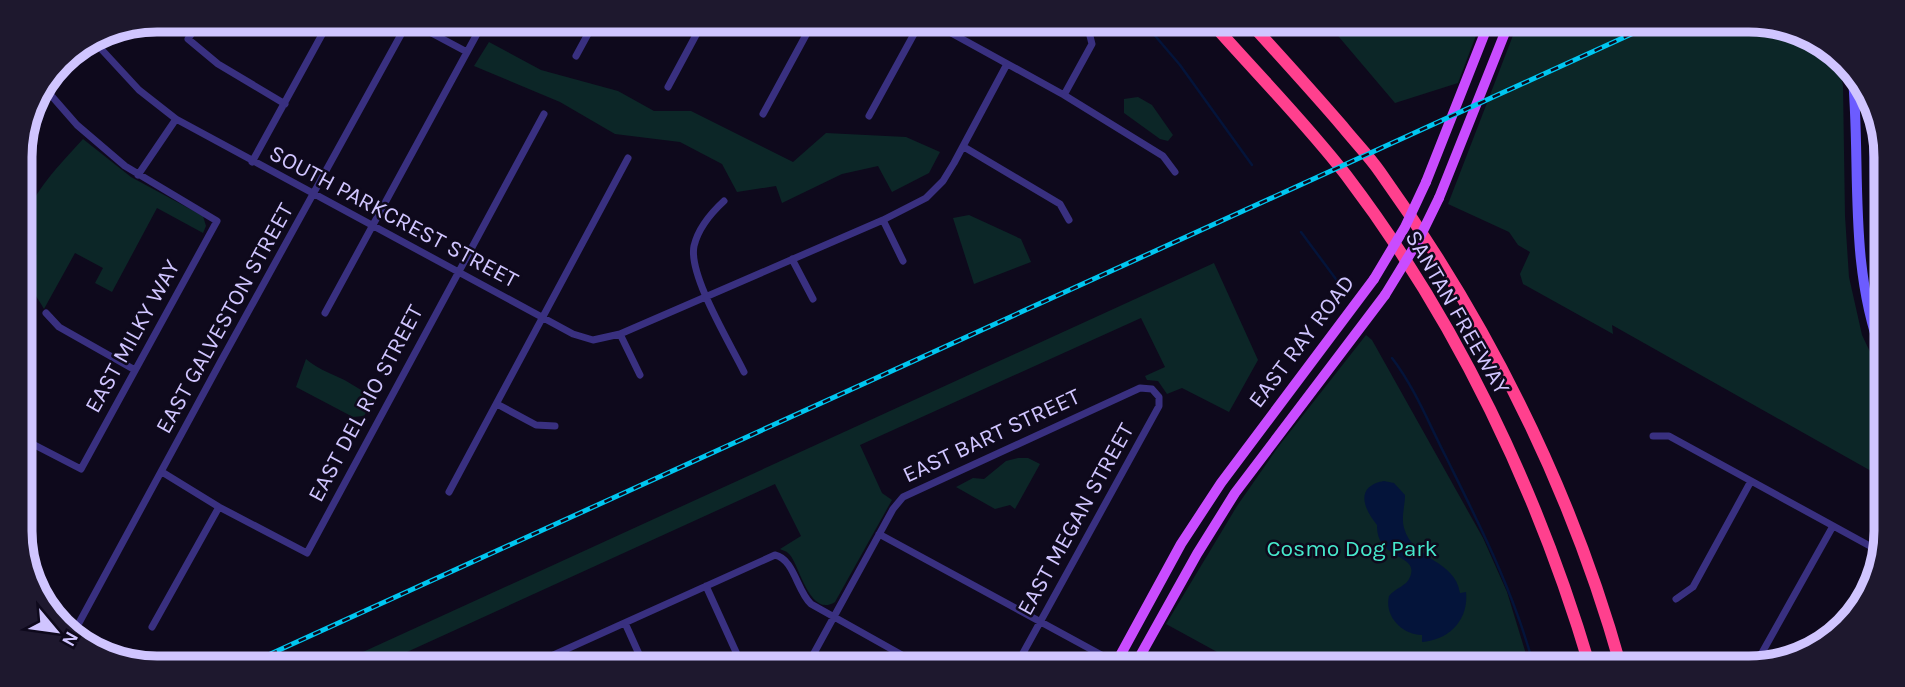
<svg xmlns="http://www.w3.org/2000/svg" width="1905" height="687" font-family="Karla,sans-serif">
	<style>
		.green { fill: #0c2627 }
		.water { fill: #04143a }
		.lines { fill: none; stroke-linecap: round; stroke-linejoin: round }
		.stream { stroke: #04143a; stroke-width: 2.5 }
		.minor { stroke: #393080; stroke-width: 7 }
		.secondary { stroke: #6c5cff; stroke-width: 10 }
		.primary { stroke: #c94cff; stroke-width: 10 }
		.motorway { stroke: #ff408e; stroke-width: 12 }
		.rail-casing { stroke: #00c6f0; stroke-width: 5 }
		.rail { stroke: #0e091c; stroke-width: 2.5; stroke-dasharray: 8; stroke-linecap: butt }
		.primary-bridge { stroke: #c94cff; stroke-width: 10 }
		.labels { text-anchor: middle; stroke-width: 5; stroke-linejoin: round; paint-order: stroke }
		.street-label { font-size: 23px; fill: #d0c5ff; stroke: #0e091c }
		.park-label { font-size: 23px; fill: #47e9cc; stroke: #0e091c }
		.rim { fill: none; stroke: #d0c5ff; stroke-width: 9 }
	</style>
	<rect width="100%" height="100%" fill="#0e091c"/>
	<!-- green -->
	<path class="green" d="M1328 24 1480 25 1458 83 1395 103Z
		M1517 25 1792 26 1837 56 1843 86 1845 216 1849 277 1862 335 1881 375 1880 476 1612 325 1613 334 1523 284 1520 274 1530 252 1518 245 1509 232 1448 204Z
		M489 42 541 70 618 91 654 111H691L793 162 826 133 906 137 940 152 929 173 892 192 878 166 842 174 782 203 776 186 737 192 722 164 680 142 615 134 560 102 474 66Z
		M1138 97 1152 105 1173 135 1168 141 1160 139 1124 113V99Z
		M83 139 131 177 203 216 206 226 203 233 157 208 112 292 95 283 103 268 75 253 44 309C37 296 23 280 20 266 9 215 52 173 83 139Z
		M969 215 1021 239 1031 262 974 284 953 218Z
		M1214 263 1258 360 1229 412 1182 388 1167 394 1158 381 1147 380 1145 376 1165 367 1141 318 860 445 882 493 892 500 835 602C810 618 800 567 790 555 787 551 784 551 780 549L801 536 775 484 385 662H341Z
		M1366 335 1372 340 1483 538 1507 592 1530 667 1241 665 1166 624 1237 506 1278 447Z
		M306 359C317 368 327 372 340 378 352 383 362 392 374 397L364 416 353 417 296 387Z
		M1018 458H1028L1040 464 1015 509 1010 505 995 509 956 487 973 478 984 479 1006 461Z
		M1868 570H1879V574L1837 633 1850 597Z"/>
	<!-- water -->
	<path class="water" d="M1384 481 1394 483 1405 495C1405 506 1401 517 1404 528 1413 561 1455 559 1460 593L1466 592C1469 620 1449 640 1422 642V635C1402 635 1384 616 1389 596 1395 588 1407 586 1410 577 1420 553 1376 561 1377 525 1363 508 1355 486 1384 481Z"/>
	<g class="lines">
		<!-- stream -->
		<path class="stream" d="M1145 24 1180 65 1252 165
			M1301 232 1344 290
			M1392 358C1415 388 1429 424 1446 457 1480 526 1514 592 1534 667"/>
		<!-- minor -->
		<path class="minor" d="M201 19 188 39 218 64 285 104
			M409 21 467 52
			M933 23 1064 95 1163 156 1175 172
			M91 38 139 90 176 119 573 334 593 340 620 334 883 220 926 198 943 181 954 163 1007 64
			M576 56 595 21
			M668 87 703 22
			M1064 95 1092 44 1089 32 1077 23
			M763 114 813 22
			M869 116 920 23
			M28 117 50 93
			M964 147 1060 204 1069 220
			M252 162 330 20
			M138 175 176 119
			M724 201C711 213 698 229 694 246 688 275 731 345 744 372
			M883 220 903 261
			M792 259 813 299
			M46 313 59 327 135 370
			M325 313 484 21
			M620 334 640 375
			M497 404 536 425 555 426
			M1653 436H1669L1879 551
			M21 438 81 469 217 221 125 166 77 125 42 85
			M162 472 219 507 307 553 544 114
			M449 492 628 158
			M879 534 1118 664
			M706 586 741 663
			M37 587 41 590
			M1676 599 1693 587 1751 481
			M625 623 643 663
			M152 627 219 507
			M73 634 221 361 409 20
			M538 662 775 555C794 559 797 591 811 604L918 664
			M808 664 893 509 903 497 1140 388 1152 389 1159 397V406L1017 664
			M1754 667 1833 526"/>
		<!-- secondary -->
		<path class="secondary" d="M1852 67C1862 163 1847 261 1882 354
			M1874 116 1875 203 1883 286"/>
		<!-- primary -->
		<path class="primary" d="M1426 182 1488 25
			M1439 198 1508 25
			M1115 665 1181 544 1221 483 1374 279
			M1135 665 1197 554 1235 493 1385 295"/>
		<!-- motorway -->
		<path class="motorway" d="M1213 24C1257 74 1305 122 1346 175 1457 321 1538 491 1590 667
			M1251 24C1282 58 1313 92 1343 127 1355 142 1369 156 1380 172 1488 323 1571 488 1621 667"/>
		<defs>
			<path id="rail" d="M255 661 1649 26"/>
		</defs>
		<!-- rail casing -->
		<use href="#rail" class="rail-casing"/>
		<!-- rail -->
		<use href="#rail" class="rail"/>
		<!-- primary-bridge -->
		<path class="primary-bridge" d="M1374 279 1405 227 1426 182
			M1385 295 1418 241 1439 198"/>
	</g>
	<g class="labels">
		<!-- street labels -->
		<g class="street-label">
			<text transform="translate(394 216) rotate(28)" y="8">SOUTH PARKCREST STREET</text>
			<text transform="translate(1458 312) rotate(60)" y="8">SANTAN FREEWAY</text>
			<text transform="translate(224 318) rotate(-61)" y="8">EAST GALVESTON STREET</text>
			<text transform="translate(132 336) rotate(-61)" y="8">EAST MILKY WAY</text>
			<text transform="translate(1301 341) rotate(-53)" y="8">EAST RAY ROAD</text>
			<text transform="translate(365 403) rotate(-62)" y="8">EAST DEL RIO STREET</text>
			<text transform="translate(991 435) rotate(-25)" y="8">EAST BART STREET</text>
			<text transform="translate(1075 519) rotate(-61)" y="8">EAST MEGAN STREET</text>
		</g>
		<!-- park labels -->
		<g class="park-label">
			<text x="1352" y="556">Cosmo Dog Park</text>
		</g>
	</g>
	<!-- crop -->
	<path d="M0 0H1905V687H0ZM157 32H1749A125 125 0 0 1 1874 157V531A125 125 0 0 1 1749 656H157A125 125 0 0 1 32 531V157A125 125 0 0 1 157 32Z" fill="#1e182e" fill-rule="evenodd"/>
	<path class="rim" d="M157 32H1749A125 125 0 0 1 1874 157V531A125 125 0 0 1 1749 656H157A125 125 0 0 1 32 531V157A125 125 0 0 1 157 32Z"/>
	<!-- north arrow -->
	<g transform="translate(56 631) rotate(119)" stroke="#0e091c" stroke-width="5" paint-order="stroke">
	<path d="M0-5L12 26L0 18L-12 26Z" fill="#d0c5ff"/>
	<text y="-10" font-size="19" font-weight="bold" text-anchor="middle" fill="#d0c5ff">N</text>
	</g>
</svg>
